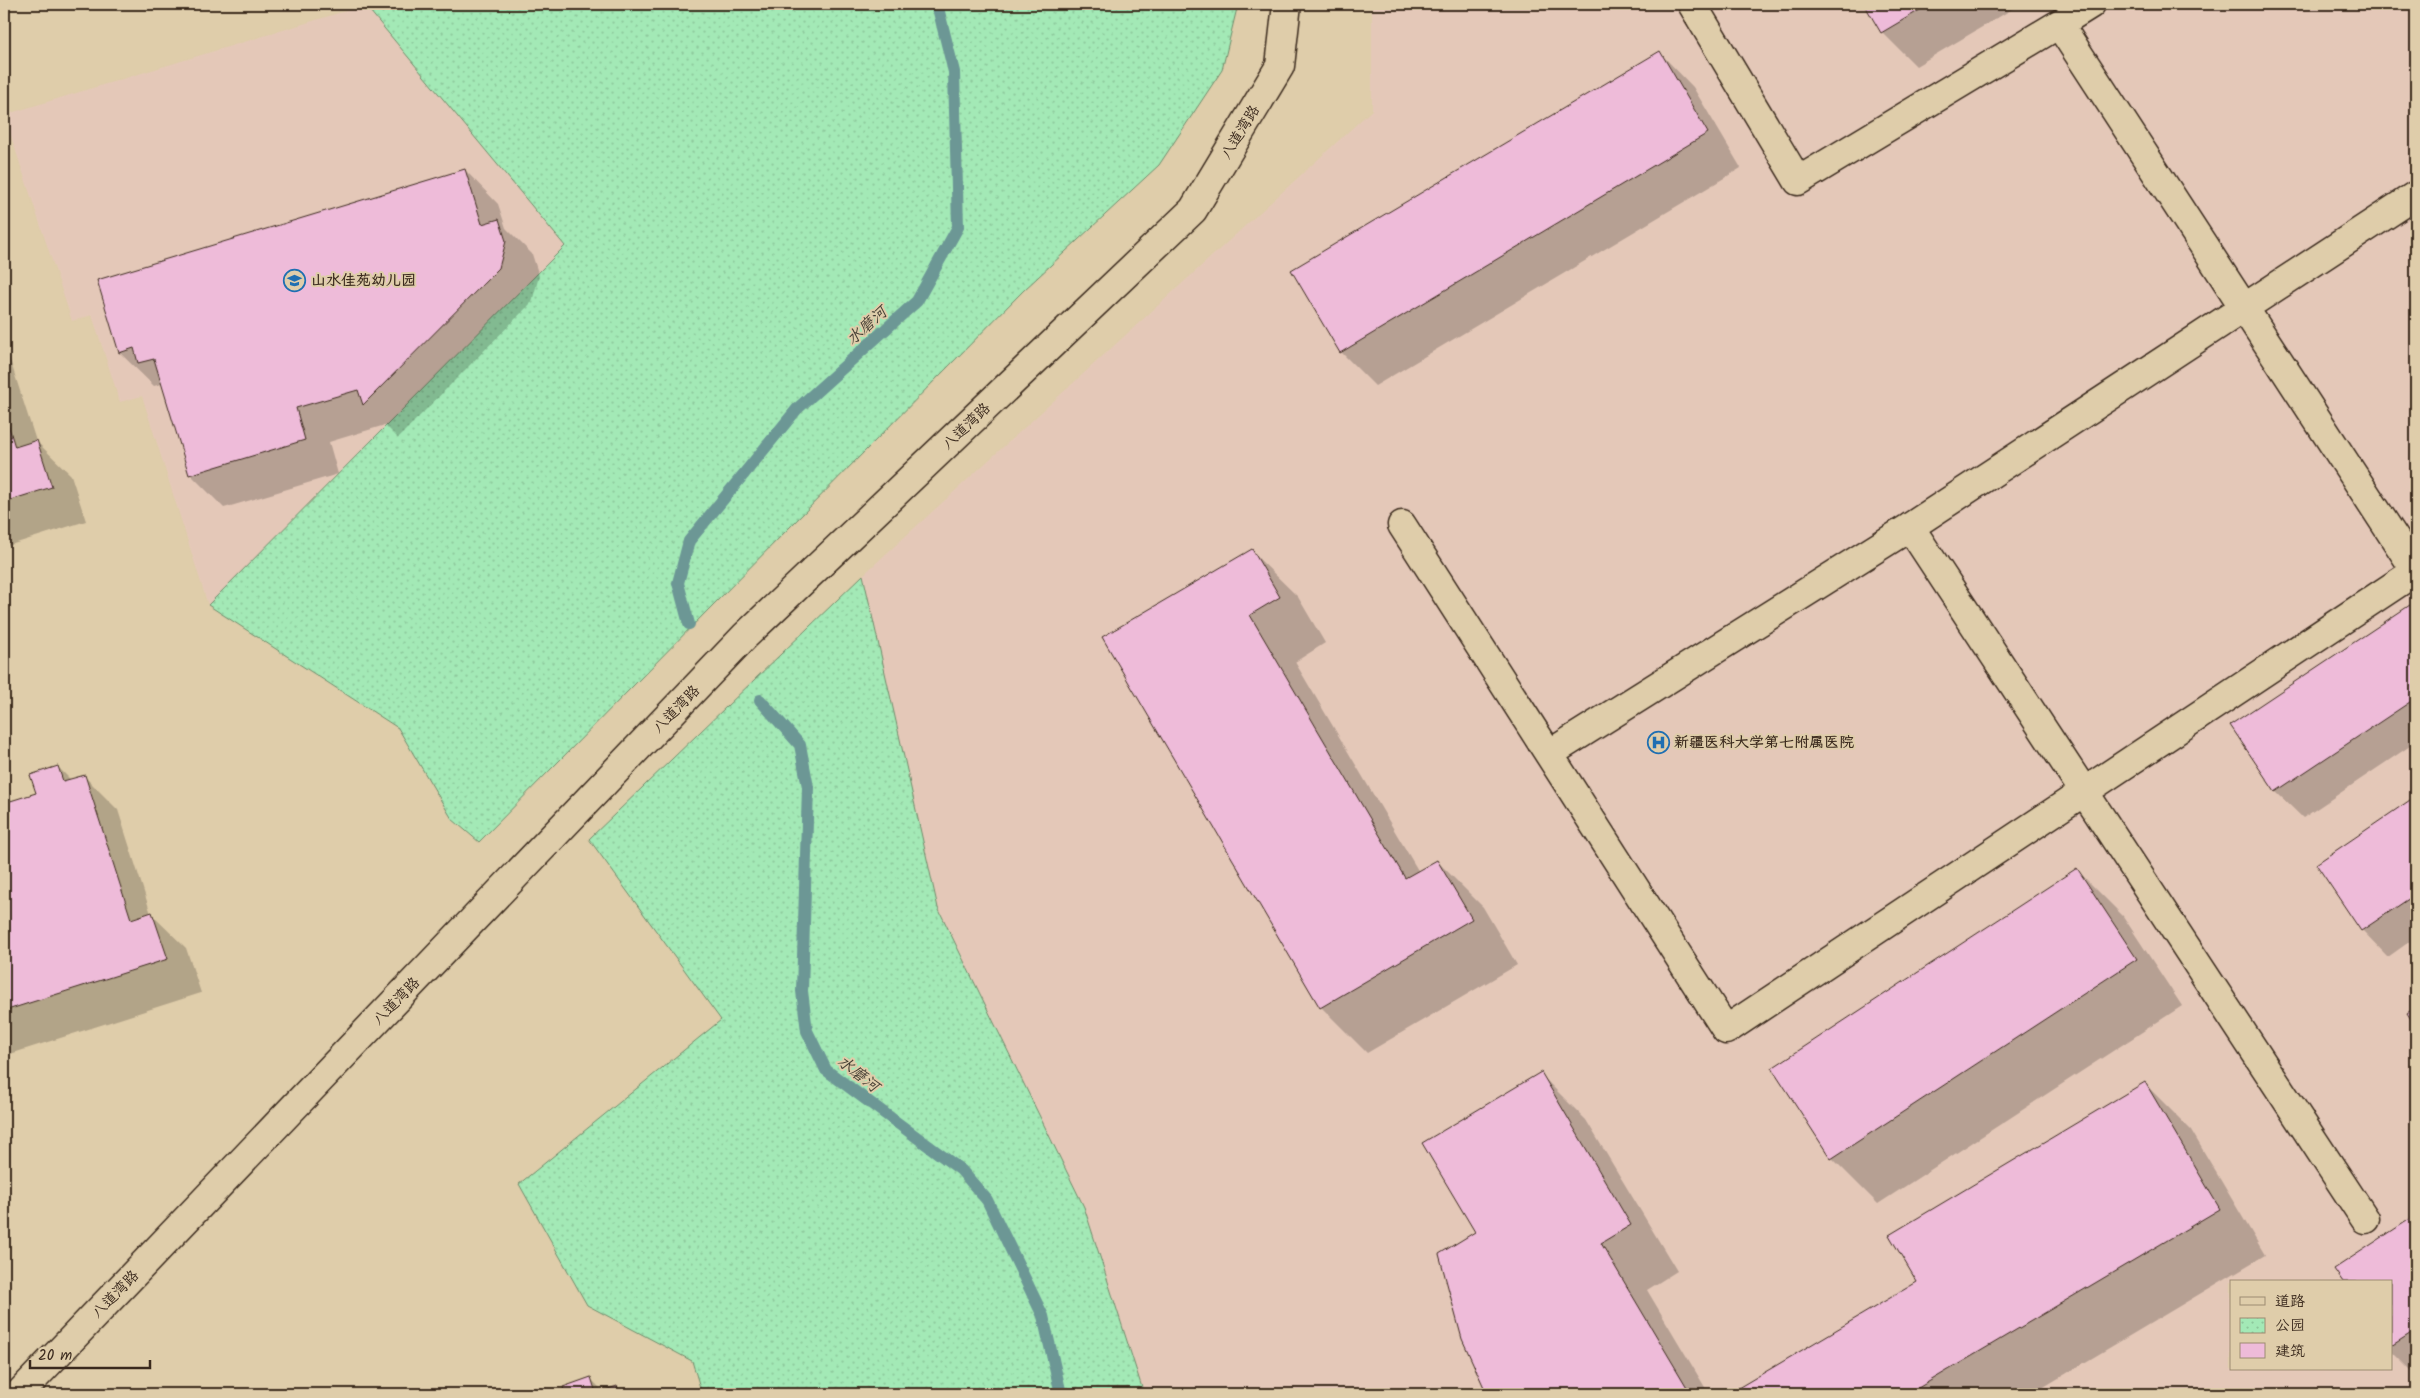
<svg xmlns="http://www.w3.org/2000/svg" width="2420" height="1398" font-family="Kalam,'LXGW WenKai TC',sans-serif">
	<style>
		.built { fill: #e4c8b8; fill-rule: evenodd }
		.park { fill: url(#park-dots); stroke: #6f8a6a }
		.shadow { fill: #0003 }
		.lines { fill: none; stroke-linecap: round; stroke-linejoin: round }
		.stream { stroke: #6c9795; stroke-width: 12 }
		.building { fill: #eebbd9; stroke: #3b2a1e }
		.street-casing { stroke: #3b2a1e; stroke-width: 31 }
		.secondary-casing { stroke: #3b2a1e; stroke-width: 31 }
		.street { stroke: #dfcdaa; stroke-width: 28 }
		.secondary { stroke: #dfcdaa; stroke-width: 28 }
		.labels { text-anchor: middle; stroke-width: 4; stroke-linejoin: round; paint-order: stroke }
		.street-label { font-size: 15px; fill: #3b2a1e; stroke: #dfcdaa }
		.poi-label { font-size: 15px; font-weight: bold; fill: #3b2a1e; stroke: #dfcdaa; text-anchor: start }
		.water-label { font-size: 16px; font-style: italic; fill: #433c32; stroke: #dfcdaa }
	</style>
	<defs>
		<pattern id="park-dots" width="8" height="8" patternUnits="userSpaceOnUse" patternTransform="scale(1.25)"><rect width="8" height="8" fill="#a3e9b6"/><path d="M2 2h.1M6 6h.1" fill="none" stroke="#8dc89c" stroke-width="1.8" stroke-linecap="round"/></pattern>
	</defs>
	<rect width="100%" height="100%" fill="#dfcdaa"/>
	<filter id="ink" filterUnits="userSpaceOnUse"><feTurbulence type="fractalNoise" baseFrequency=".02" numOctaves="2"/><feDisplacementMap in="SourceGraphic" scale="10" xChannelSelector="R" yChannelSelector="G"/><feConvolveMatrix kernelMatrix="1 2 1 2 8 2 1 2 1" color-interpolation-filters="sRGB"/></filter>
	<g filter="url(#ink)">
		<!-- built -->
		<path class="built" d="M1372 4H2416V1394H1144L1084 1207 938 908 863 575 1372 110ZM2231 1282H2391V1369H2231Z
			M365 5 565 246 208 605 142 396 120 402 92 315 72 321 4 115Z"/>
		<!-- park -->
		<path class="park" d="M359 4H1238L1222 70 1159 165 1024 290 479 842 452 819 398 728 208 605 565 246 365 5Z
			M863 575 938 908 1084 1207 1144 1394H702L692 1361 587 1305 519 1184 721 1020 589 839Z"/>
		<!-- shadow -->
		<path class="shadow" d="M1865 4H2021L1916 66 1882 32Z
			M1660 53 1693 87 1741 168 1375 386 1341 352Z
			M465 170 498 204 506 228 532 254 539 276 532 302 398 438 385 425 329 442 338 474 224 508 190 474 164 387 161 384 154 386 120 353 98 281Z
			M4 341 36 441 71 475 86 521 4 547Z
			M1251 551 1298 597 1325 643 1295 662 1419 872 1437 861 1483 907 1517 965 1367 1053 1321 1007 1104 638Z
			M2410 606 2416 613V742L2303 818 2276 792 2232 726Z
			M58 767 71 780 84 776 118 810 151 914 186 948 201 993 4 1056V805L38 794Z
			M2416 797V937L2388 957 2362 930 2317 864Z
			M2077 870 2123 916 2182 1006 1878 1204 1832 1158Z
			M1540 1074 1586 1120 1677 1271 1647 1290 1709 1394H1488L1463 1338 1477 1232Z
			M2145 1084 2191 1130 2265 1255 2032 1394H1731L1919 1283Z
			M2416 1216V1376L2391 1351V1282L2336 1269Z
			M591 1379 604 1392 617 1387 624 1394H567L564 1387Z"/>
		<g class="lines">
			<!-- stream -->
			<path class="stream" d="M689 624 678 583 689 541 797 409 917 301 958 227 954 72 937 4
				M760 700 800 745 808 787 802 991 807 1031 826 1070 961 1170 987 1200 1043 1316 1061 1394"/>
		</g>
		<!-- building -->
		<path class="building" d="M1864 4H1930L1881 33Z
			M1660 51 1708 133 1340 353 1291 270Z
			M465 169 482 224 499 219 506 241 499 268 363 405 358 390 296 408 305 440 189 475 154 359 138 363 134 348 119 353 97 280Z
			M4 411 15 447 37 440 52 487 4 502Z
			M1252 549 1280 597 1250 615 1405 878 1437 860 1472 919 1320 1008 1102 637Z
			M2410 605 2416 615V698L2275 792 2230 725Z
			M58 766 63 781 85 775 131 919 152 912 168 959 4 1011V803L36 793 30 775Z
			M2416 796V894L2361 931 2316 864Z
			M2077 868 2137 959 1831 1159 1772 1068Z
			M2416 1007V1027L2407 1013Z
			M1541 1072 1631 1225 1601 1243 1691 1394H1487L1462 1339 1439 1254 1475 1232 1422 1143Z
			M2145 1082 2220 1209 1908 1394H1728L1917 1282 1889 1235Z
			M2416 1215V1330L2391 1346V1282H2343L2334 1269Z
			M591 1377 596 1393 617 1386 620 1394H565L563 1387Z"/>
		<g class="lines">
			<defs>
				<path id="street" d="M1692 4 1798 181 2059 24
					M2091 4 2059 24 2416 571
					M1402 525 1726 1030 2416 571
					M1549 754 1910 527
					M2365 1219 1910 527 2416 195"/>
				<path id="secondary" d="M19 1394 745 636 1193 210 1280 66 1287 4"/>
			</defs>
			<!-- street casing -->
			<use href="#street" class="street-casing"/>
			<!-- secondary casing -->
			<use href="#secondary" class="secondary-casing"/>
			<!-- street -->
			<use href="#street" class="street"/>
			<!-- secondary -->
			<use href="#secondary" class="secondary"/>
		</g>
	</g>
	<!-- icons -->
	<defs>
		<symbol id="school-ring" viewBox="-11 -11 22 22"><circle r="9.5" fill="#dfcdaa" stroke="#1f6fb2" stroke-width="1.5"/><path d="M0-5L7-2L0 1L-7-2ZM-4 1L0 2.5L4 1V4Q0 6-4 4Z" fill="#1f6fb2"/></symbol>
		<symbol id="hospital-ring" viewBox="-11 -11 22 22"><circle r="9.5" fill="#dfcdaa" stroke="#1f6fb2" stroke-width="1.5"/><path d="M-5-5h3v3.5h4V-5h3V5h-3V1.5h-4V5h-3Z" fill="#1f6fb2"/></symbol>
	</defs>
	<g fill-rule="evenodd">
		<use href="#school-ring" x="282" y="268" width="25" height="25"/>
		<use href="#hospital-ring" x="1646" y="730" width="25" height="25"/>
	</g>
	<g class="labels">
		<!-- street labels -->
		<g class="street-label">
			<text transform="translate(1240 132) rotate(-59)" y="5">八道湾路</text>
			<text transform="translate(966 426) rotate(-44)" y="5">八道湾路</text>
			<text transform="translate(676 709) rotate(-46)" y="5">八道湾路</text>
			<text transform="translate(396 1001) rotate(-46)" y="5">八道湾路</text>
			<text transform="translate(115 1294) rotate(-46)" y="5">八道湾路</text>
		</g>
		<!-- poi labels -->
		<g class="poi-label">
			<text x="311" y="285">山水佳苑幼儿园</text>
			<text x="1674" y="747">新疆医科大学第七附属医院</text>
		</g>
		<!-- water labels -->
		<g class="water-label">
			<text transform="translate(866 325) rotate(-42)" y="6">水磨河</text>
			<text transform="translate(859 1073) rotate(38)" y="6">水磨河</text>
		</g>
	</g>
	<!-- margin -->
	<rect width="2420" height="1398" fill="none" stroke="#dfcdaa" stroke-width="20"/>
	<rect x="10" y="10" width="2400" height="1378" fill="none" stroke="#3b2a1e" stroke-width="2" filter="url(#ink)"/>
	<!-- legend -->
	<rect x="2230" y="1280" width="162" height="90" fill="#dfcdaa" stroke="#9d8c72"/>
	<rect x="2240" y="1297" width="25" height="8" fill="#dfcdaa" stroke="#9d8c72"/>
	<text x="2275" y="1306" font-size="15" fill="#3b2a1e">道路</text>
	<rect x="2240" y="1318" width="25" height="15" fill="url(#park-dots)" stroke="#9d8c72"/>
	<text x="2275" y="1330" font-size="15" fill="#3b2a1e">公园</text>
	<rect x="2240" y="1343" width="25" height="15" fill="#eebbd9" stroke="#9d8c72"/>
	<text x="2275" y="1356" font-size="15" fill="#3b2a1e">建筑</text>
	<!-- scale -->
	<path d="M30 1360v8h120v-8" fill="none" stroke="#3b2a1e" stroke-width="2.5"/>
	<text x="38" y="1360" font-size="15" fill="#3b2a1e" stroke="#dfcdaa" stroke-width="4" paint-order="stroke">20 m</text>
</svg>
